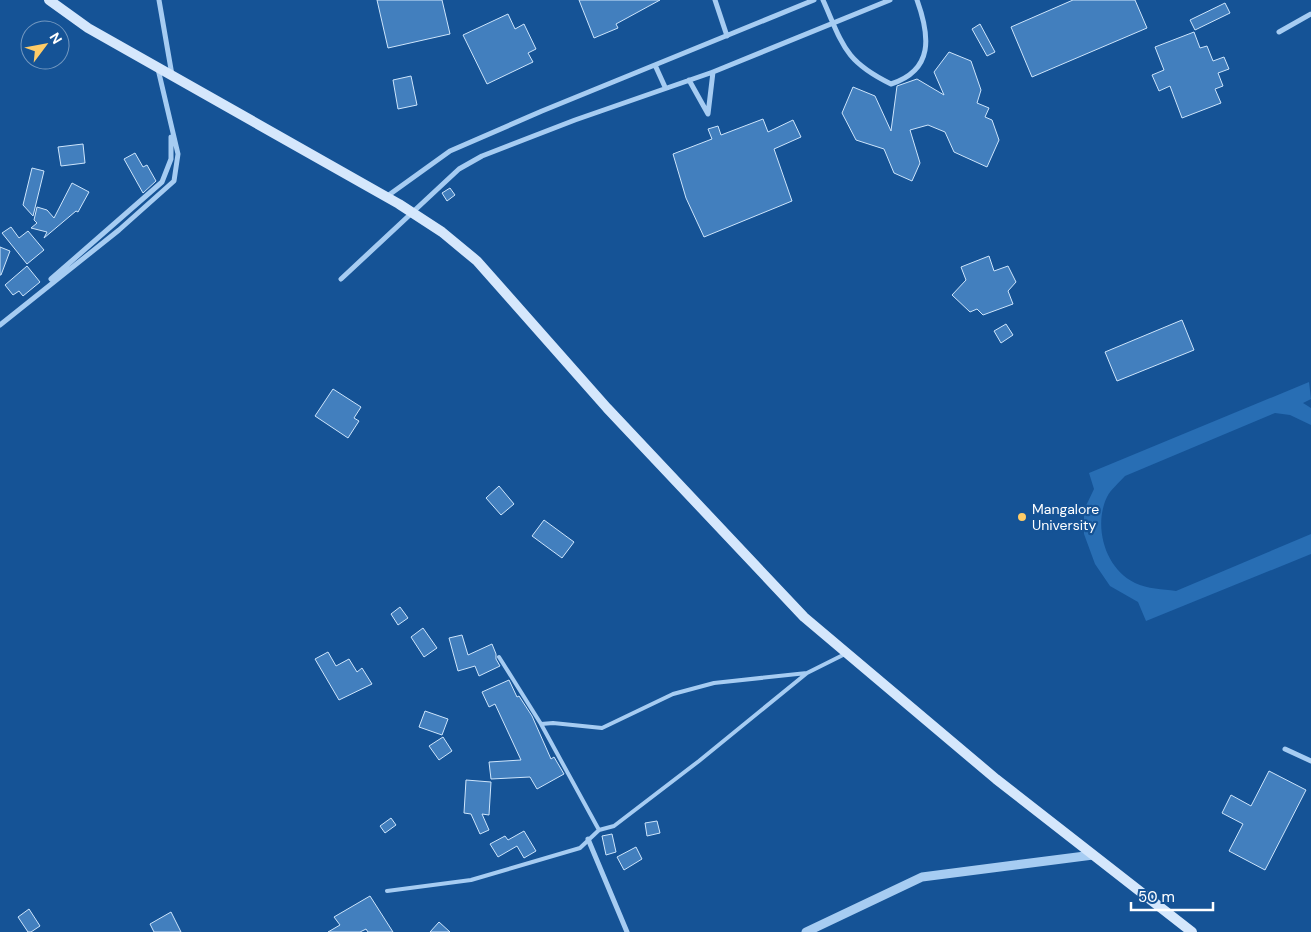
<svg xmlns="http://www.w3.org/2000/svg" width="1311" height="932" font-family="'DM Sans',sans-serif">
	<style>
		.green { fill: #286eb4 }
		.building { fill: #427fbe; stroke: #cde5fc }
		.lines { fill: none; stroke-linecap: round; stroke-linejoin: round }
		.service { stroke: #a6ccf2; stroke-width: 4 }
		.minor { stroke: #a6ccf2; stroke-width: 5 }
		.tertiary { stroke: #a6ccf2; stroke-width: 9 }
		.secondary { stroke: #d5e7fc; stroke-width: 10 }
		.poi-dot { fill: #ffcc67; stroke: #155396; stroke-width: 2 }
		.labels { text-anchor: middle; stroke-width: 4.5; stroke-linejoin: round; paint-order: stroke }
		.poi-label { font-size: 14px; fill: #fff; stroke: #155396; text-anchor: start }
	</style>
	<rect width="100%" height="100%" fill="#155396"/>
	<!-- green -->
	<path class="green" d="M1309 382 1311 399 1303 403 1311 408V425L1290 415 1275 413 1125 476C1119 483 1111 489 1107 497 1093 526 1105 569 1135 583 1148 589 1162 589 1176 591L1311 534V554L1146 621 1138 602 1110 586 1095 564 1084 534V510L1094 489 1089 473Z"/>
	<!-- building -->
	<path class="building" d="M377 0H442L450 34 388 48Z
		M579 0H660L616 24 618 28 594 38Z
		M1073 0H1135L1147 28 1032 77 1011 27Z
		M1225 3 1230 13 1195 30 1190 20Z
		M508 14 515 29 524 24 536 49 528 53 533 62 487 84 463 35Z
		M980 24 995 52 987 56 972 29Z
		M1194 32 1200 48 1207 46 1213 61 1224 57 1229 69 1218 73 1223 86 1215 89 1221 103 1182 118 1170 86 1159 91 1152 75 1164 70 1155 47Z
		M949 52 971 61 981 90 977 103 989 108 985 117 992 120 999 140 987 167 954 152 945 132 928 125 910 130 920 163 912 181 894 173 884 149 856 140 842 113 853 87 875 96 891 131 897 86 917 79 944 95 934 72Z
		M411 76 417 105 398 109 393 80Z
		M763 119 768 132 793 120 801 137 774 149 792 201 704 237 686 198 673 154 712 139 708 129 718 126 721 135Z
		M83 144 85 163 61 166 58 147Z
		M135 153 143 167 147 165 156 181 143 193 124 159Z
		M32 168 44 171 33 216 23 205Z
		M72 183 89 192 78 212 76 211 44 238 47 232 31 228 37 223 34 220 37 207 47 210 54 218Z
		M450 188 455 195 447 201 442 193Z
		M11 227 19 238 28 231 44 250 27 264 2 233Z
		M0 247 10 251 1 275H0Z
		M989 256 994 271 1008 266 1016 282 1008 291 1013 304 983 315 977 309 970 312 952 295 966 280 961 267Z
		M27 266 40 282 23 296 19 291 13 295 5 285Z
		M1182 320 1194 350 1117 381 1105 352Z
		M1006 324 1013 335 1001 343 994 331Z
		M333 389 361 407 354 418 359 421 348 438 315 416Z
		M499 486 514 504 501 515 486 498Z
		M544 520 574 542 562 558 532 536Z
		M400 607 408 618 398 625 391 614Z
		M423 628 437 648 424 657 411 637Z
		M462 635 468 655 492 644 496 654V659L500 666 479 676 475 666 458 671 449 638Z
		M328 652 336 666 349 659 357 672 362 668 372 684 339 700 315 659Z
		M509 680 517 697 519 696 532 716 551 759 554 757 564 774 537 789 530 777 491 779 489 762 521 760 495 704 489 707 482 692Z
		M425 711 448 719 442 735 419 727Z
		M443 737 452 751 439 760 429 746Z
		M1269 771 1306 790 1265 870 1229 851 1243 824 1222 813 1231 795 1251 806Z
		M466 780 491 782 489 815 482 814 489 830 480 834 471 814 464 813Z
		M391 818 396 825 385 833 380 826Z
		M657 821 660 833 647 836 645 823Z
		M524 831 536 851 524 858 517 846 498 857 490 844 505 836 508 840Z
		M612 834 616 852 606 855 602 836Z
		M636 847 642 859 624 870 617 857Z
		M370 896 393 932H368L366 929 360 932H328L340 925 334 917Z
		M29 909 40 926 31 932H28L18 917Z
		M171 912 181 932H154L150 924Z
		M439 922 450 932H430Z"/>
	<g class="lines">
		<!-- service -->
		<path class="service" d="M499 657 541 724 553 723 602 728 673 694 714 683 807 673 845 654
			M541 724 599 830
			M387 891 471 880 580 848 599 830 614 826 699 761 807 673"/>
		<!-- minor -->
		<path class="minor" d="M159 0 172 75
			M715 0 727 36
			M823 0C843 45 844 61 891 84 934 70 930 36 917 0
			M1279 32 1311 14
			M655 65 665 87
			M689 80 708 114 713 72
			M386 197 450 151 542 111 814 0
			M51 279 162 182 171 159V137
			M341 279 459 169 482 156 575 120 713 72 890 0
			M0 325 119 230 174 181 178 154 158 69
			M1285 749 1311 761
			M588 839 627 932"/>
		<!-- tertiary -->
		<path class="tertiary" d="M806 932 922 877 1093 855"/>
		<!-- secondary -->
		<path class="secondary" d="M49 0 88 28 399 204 442 232 477 261 607 408 804 617 996 779 1192 932"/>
	</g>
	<!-- markers -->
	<circle class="poi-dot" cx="1022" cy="517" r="5"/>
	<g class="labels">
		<!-- poi labels -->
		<g class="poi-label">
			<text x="1032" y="514">Mangalore<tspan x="1032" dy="16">University</tspan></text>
		</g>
	</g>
	<!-- north arrow -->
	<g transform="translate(45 45) rotate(58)"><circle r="24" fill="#155396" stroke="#7398c0"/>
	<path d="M0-4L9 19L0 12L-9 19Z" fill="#ffcc67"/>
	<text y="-8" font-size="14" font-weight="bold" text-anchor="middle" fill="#ffffff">N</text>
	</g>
	<!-- scale -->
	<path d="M1131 902v8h82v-8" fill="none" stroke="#ffffff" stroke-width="2.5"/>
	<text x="1138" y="902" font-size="15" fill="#ffffff" stroke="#155396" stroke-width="4" paint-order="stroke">50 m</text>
</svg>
